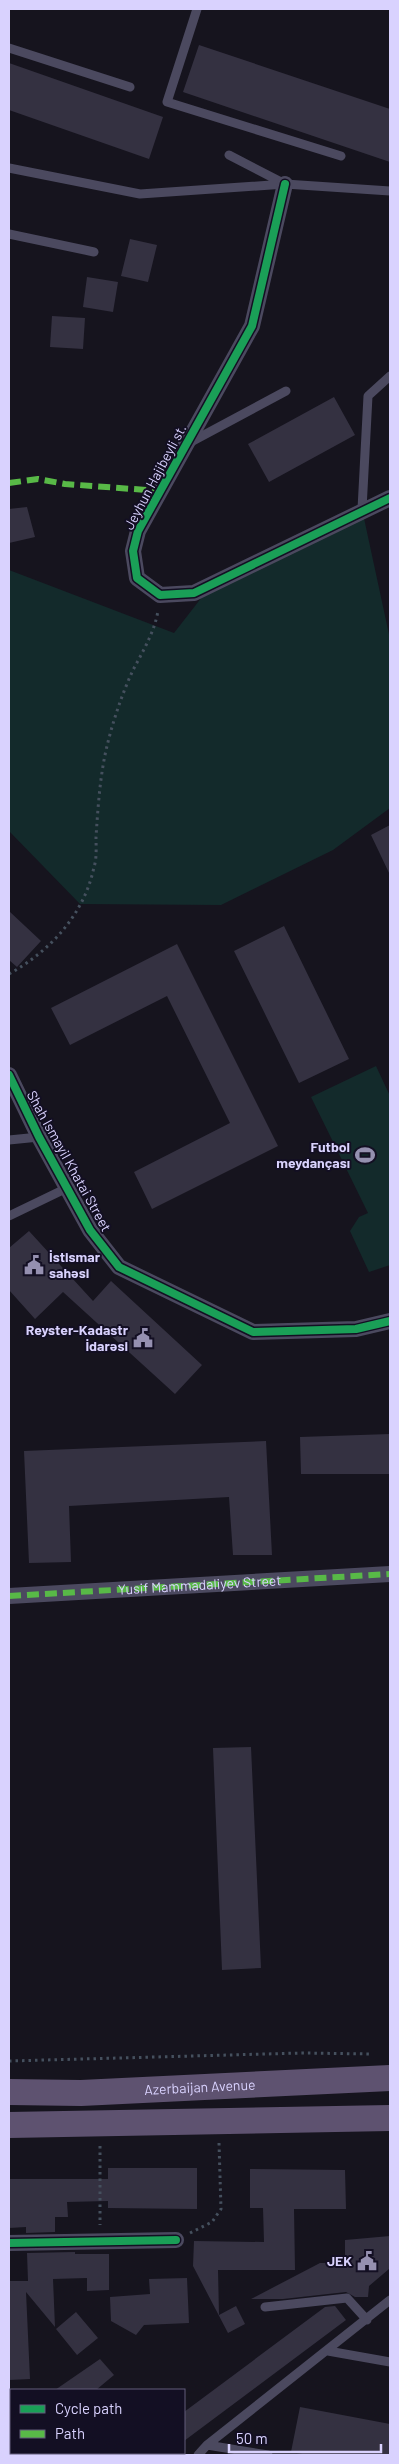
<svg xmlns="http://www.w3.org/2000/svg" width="399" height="2464" font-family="Barlow,sans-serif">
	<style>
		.green { fill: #132a2b }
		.building { fill: #343141 }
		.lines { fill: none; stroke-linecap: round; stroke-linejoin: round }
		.path { stroke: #45505e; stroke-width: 3; stroke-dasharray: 2.5 4; stroke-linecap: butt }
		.lane { stroke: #4b495f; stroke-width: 9 }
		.street { stroke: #4b495f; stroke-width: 16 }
		.primary { stroke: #5e5270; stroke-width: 26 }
		.quiet { stroke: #58b947; stroke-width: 6; stroke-dasharray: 12 6; stroke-linecap: butt }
		.cycleway-casing { stroke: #130f23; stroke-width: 11 }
		.cycleway { stroke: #1a9f57; stroke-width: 8 }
		.labels { text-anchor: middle; stroke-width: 4; stroke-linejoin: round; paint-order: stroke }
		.street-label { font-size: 14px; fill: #d9d2fe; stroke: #130f23 }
		.poi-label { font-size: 14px; font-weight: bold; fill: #d9d2fe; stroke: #130f23; text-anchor: end }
	</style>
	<rect width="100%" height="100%" fill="#16141e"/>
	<!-- green -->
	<path class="green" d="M362 509 390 639V808L333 850 221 905 80 904 9 831V570L174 633 202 597Z
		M376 1066 390 1096V1265L369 1272 350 1231 359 1217 368 1213 311 1097Z"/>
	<!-- building -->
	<path class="building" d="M199 45 390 109V162L183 92Z
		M9 63 163 117 149 159 9 110Z
		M130 239 157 245 148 282 121 276Z
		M87 277 118 282 113 312 83 307Z
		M52 316 85 318 83 349 50 347Z
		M334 397 355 435 269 482 248 444Z
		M27 507 35 537 9 543V509Z
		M390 825V875L371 835Z
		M9 911 41 941 17 967 9 960Z
		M284 926 349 1059 299 1083 234 951Z
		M177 944 278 1146 152 1209 134 1172 230 1123 167 996 70 1045 51 1008Z
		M29 1231 93 1301 111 1281 202 1365 175 1394 63 1292 35 1319 9 1290V1248Z
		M390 1434V1474H301L300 1437Z
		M266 1441 272 1555H233L229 1497 69 1506 71 1562 29 1563 24 1451Z
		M251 1747 261 1968 222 1970 213 1748Z
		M108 2168H197V2209L108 2208V2201L67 2202 68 2217H55V2232L26 2233V2227L9 2228V2179H108Z
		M250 2169 345 2170 346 2209H294L295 2270H218L219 2315 236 2306 245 2324 228 2333 193 2266 194 2241 264 2242 263 2208H250Z
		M390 2236 389 2269 369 2286 368 2297H355L346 2292 283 2299H251L320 2263H345V2240Z
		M75 2252V2254H109V2290L87 2291V2278L53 2279 55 2327 26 2292 30 2379 9 2380V2281H28L27 2253Z
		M187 2278 189 2323 144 2325 136 2335 111 2321 110 2297 150 2294 149 2279Z
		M335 2306 346 2320 184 2441V2412L325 2307Z
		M76 2312 98 2338 77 2355 56 2329Z
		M100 2359 114 2375 96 2390H55Z
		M300 2407 390 2424V2455H308L291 2452Z"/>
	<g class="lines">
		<!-- path -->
		<path class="path" d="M9 974C50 951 84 915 94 867 97 858 96 847 96 837 98 807 100 775 107 746 113 721 122 694 133 670 143 651 154 633 158 611
			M9 2061 302 2053 372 2054
			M100 2146V2225
			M190 2233 212 2222 221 2209 219 2143"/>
		<!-- lane -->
		<path class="lane" d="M197 9 167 102 341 156
			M9 48 130 87
			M229 155 285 184 390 191
			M9 168 140 194 285 184
			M9 234 94 252
			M189 443 286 391
			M362 509 368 396 390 376
			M9 1140 39 1137
			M9 1216 67 1188
			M265 2307 347 2298 367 2320
			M328 2351 390 2362
			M207 2445 268 2455
			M198 2455 207 2445 390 2300"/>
		<!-- street -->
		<path class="street" d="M285 184 252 326 138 531 133 551 137 578 160 595 194 593 390 498
			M9 1075 39 1137 90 1230 119 1267 253 1332 356 1329 390 1321
			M9 1596 390 1574
			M9 2243 176 2240"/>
		<!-- primary -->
		<g class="primary">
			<path id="s1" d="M9 2092 81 2093 390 2078"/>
			<path d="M9 2125 390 2118"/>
		</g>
		<!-- quiet -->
		<g class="quiet">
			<path d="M9 483 38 479 65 484 160 491"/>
			<path id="s2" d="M9 1596 390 1574"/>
		</g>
		<defs>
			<path id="cycleway" d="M285 184 252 326 138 531 133 551 137 578 160 595 194 593 390 498
				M9 1075 39 1137 90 1230 119 1267 253 1332 356 1329 390 1321
				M9 2243 176 2240"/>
		</defs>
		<!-- cycleway casing -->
		<use href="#cycleway" class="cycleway-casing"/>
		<!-- cycleway -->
		<use href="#cycleway" class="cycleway"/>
	</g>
	<!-- icons -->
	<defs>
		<symbol id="stadium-bare" viewBox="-9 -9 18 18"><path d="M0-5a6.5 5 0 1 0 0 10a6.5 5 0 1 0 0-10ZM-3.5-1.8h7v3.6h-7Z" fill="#9590b0" stroke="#130f23" stroke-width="2.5" paint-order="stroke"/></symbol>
		<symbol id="civic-bare" viewBox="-9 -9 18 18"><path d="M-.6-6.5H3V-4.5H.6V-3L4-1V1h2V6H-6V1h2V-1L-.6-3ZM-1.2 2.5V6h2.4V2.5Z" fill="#9590b0" stroke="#130f23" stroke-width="2.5" paint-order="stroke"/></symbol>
	</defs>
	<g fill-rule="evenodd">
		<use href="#stadium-bare" x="351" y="1141" width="28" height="28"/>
		<use href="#civic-bare" x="20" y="1251" width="28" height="28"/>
		<use href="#civic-bare" x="129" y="1324" width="28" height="28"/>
		<use href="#civic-bare" x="353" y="2247" width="28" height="28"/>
	</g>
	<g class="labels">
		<!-- street labels -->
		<g class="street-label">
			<text transform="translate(155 477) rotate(-62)" y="5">Jeyhun Hajibeyli st.</text>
			<text transform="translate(69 1161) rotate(61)" y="5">Shah Ismayil Khatai Street</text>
			<text dy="5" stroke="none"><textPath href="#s2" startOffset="191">Yusif Mammadaliyev Street</textPath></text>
			<text dy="5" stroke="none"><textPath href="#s1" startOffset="191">Azerbaijan Avenue</textPath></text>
		</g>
		<!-- poi labels -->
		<g class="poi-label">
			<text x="350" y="1152">Futbol<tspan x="350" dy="16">meydançası</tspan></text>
			<text x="49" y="1262" text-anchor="start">İstismar<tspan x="49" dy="16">sahəsi</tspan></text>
			<text x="128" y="1335">Reyster-Kadastr<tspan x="128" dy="16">İdarəsi</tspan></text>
			<text x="352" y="2266">JEK</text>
		</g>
	</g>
	<!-- border -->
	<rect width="399" height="2464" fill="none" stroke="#d9d2fe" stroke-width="20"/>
	<!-- legend -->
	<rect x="10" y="2389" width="175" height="65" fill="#130f23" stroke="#625d7b"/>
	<rect x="20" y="2405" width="25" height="8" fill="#1a9f57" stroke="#625d7b"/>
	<text x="55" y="2414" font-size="15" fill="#d9d2fe">Cycle path</text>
	<rect x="20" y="2430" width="25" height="8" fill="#58b947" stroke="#625d7b"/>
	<text x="55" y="2439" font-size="15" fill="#d9d2fe">Path</text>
	<!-- scale -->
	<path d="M229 2444v8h152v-8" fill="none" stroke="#d9d2fe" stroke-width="2.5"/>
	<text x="236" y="2444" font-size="15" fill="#d9d2fe" stroke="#130f23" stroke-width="4" paint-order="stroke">50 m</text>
</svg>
